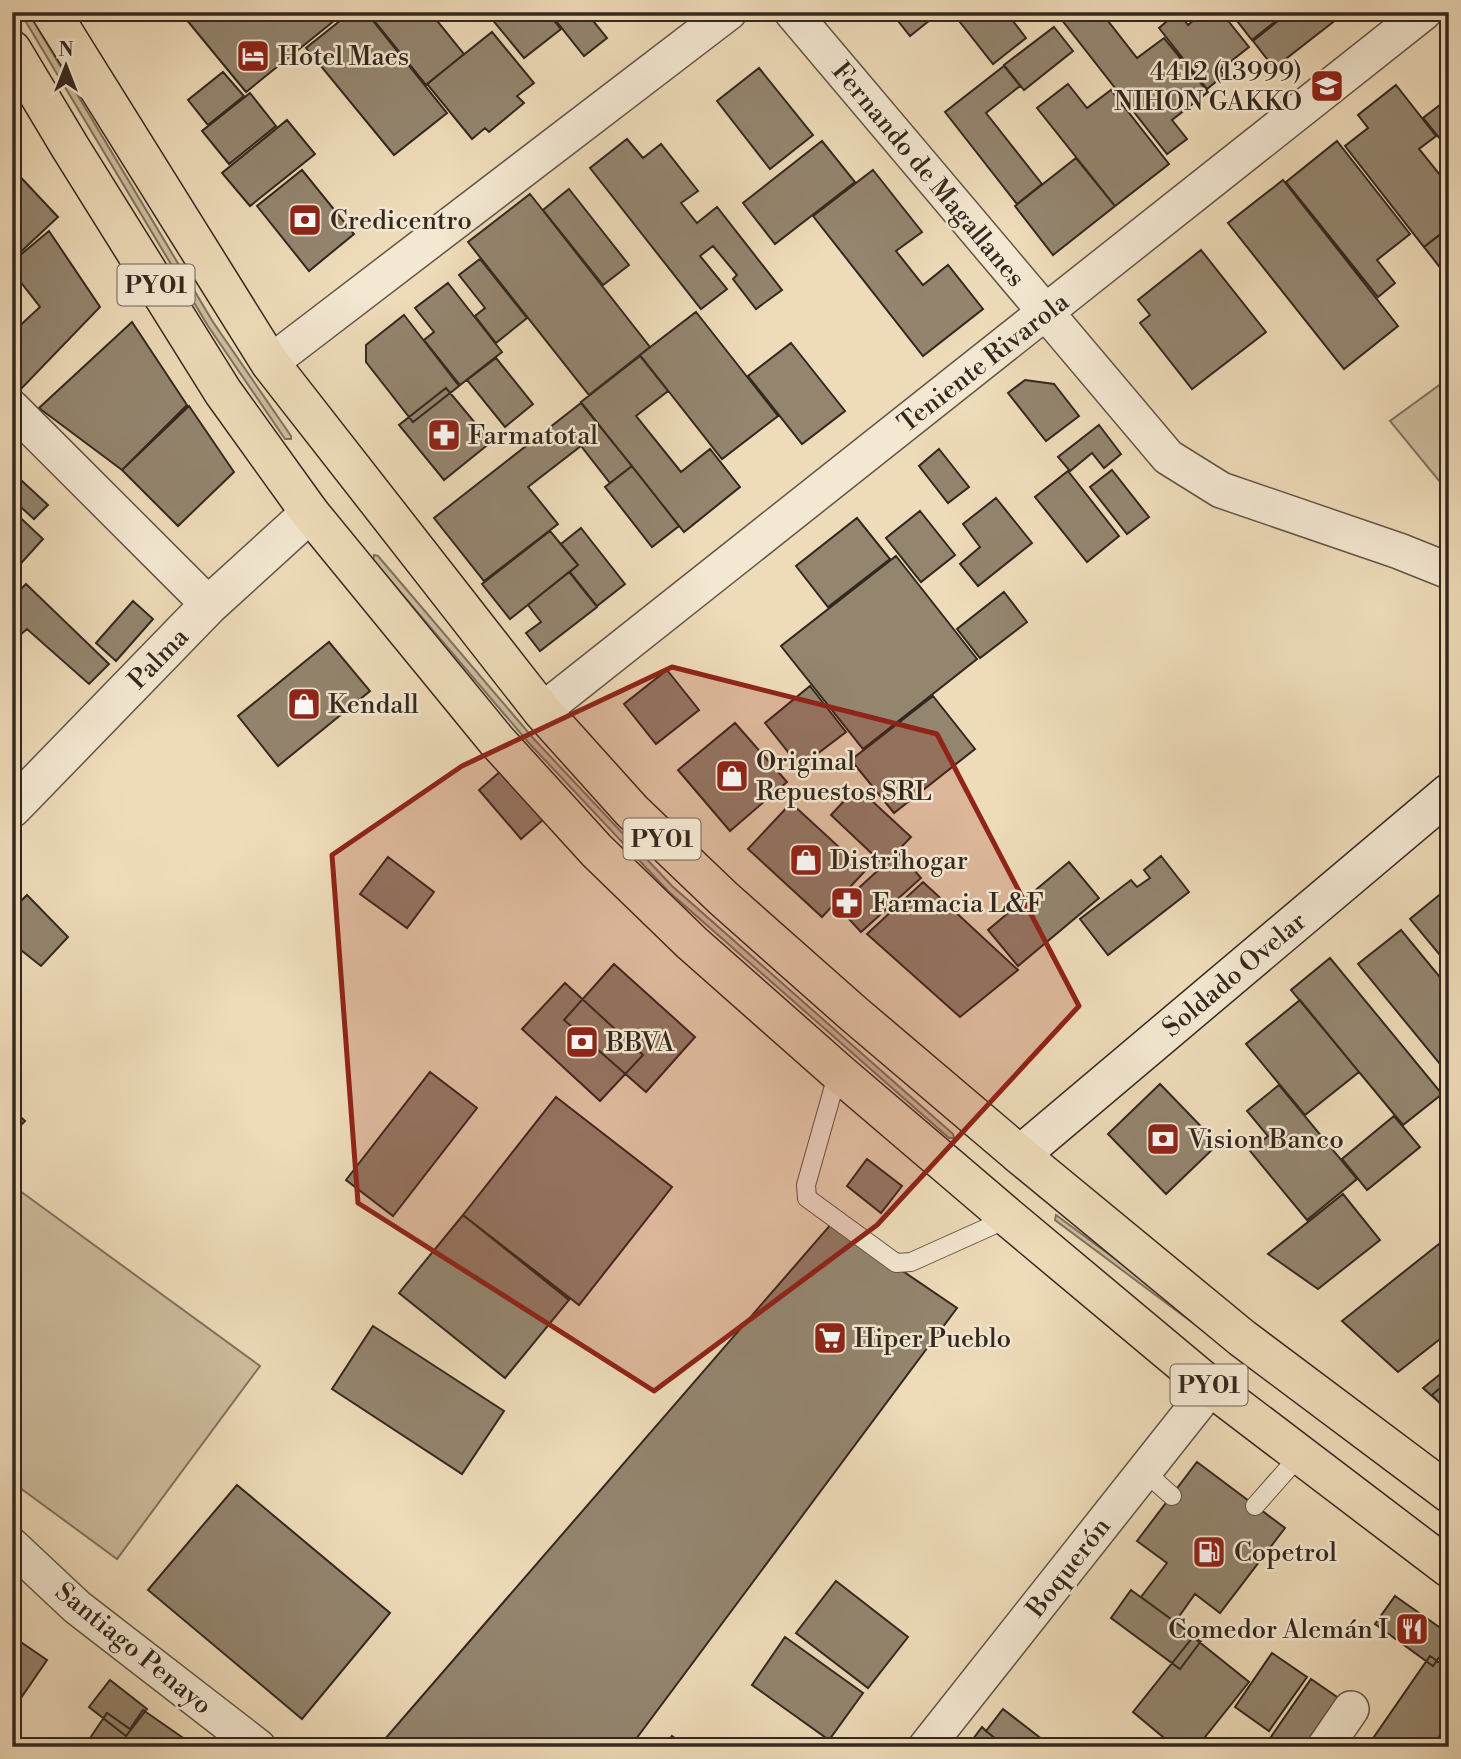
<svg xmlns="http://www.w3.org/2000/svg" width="1461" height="1759" font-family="'Libre Bodoni',serif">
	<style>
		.green { fill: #cebd9f; stroke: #80725f; stroke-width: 2 }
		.building { fill: #94856f; stroke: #33281f; stroke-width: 2 }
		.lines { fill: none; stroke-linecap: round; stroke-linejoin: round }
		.service-casing { stroke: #625546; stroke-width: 20 }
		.minor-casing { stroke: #625546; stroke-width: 38 }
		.tertiary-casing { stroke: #625546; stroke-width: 41 }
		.secondary-casing { stroke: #33281f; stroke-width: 41 }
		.trunk-casing { stroke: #33281f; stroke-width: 41 }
		.service { stroke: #f4e8d2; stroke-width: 18 }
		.minor { stroke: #f4e8d2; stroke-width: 35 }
		.tertiary { stroke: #f4e8d2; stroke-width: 38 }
		.secondary { stroke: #f4e8d2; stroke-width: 38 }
		.trunk { stroke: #eedbb9; stroke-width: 38 }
		.marked { fill: #8f2418; fill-opacity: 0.2; stroke: #8f2418; stroke-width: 5; stroke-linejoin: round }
		.labels { text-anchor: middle; stroke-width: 5; stroke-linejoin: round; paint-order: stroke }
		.shield { fill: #f4e8d2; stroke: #6d6255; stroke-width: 2 }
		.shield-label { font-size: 24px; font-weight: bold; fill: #33281f }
		.poi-label { font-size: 26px; fill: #33281f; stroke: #f4e8d2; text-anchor: start }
		.street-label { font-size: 26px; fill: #33281f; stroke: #f4e8d2 }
	</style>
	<rect width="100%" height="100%" fill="#eedbb9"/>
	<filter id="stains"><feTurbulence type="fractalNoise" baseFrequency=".00286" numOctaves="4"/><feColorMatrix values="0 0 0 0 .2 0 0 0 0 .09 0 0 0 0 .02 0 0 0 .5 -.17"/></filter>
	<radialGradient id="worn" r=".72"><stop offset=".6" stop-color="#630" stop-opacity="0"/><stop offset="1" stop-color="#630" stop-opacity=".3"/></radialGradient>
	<!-- green -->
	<path class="green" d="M20 12H28L213 322 291 436V439H285L208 326Z
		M1449 378V493L1390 421Z
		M374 555 378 556 533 738 672 886 953 1134 954 1138H949L668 891 528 742 373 560Z
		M16 1188 260 1366 117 1559 12 1482V1194Z
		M1056 1215 1449 1507V1514L1055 1220Z"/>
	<!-- building -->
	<path class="building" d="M194 12H345L246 92 186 19Z
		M351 12H366L447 113 394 155 306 48Z
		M367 12H430L464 54 426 85Z
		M486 12H547L561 29 524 58Z
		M549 12H586L607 38 584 56Z
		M891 12H940L910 36Z
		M952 12H1006L1026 38 993 64Z
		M1070 12H1101L1137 58 1164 38 1208 92 1172 120 1187 139 1167 154 1061 19Z
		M1178 12 1188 25 1203 12H1221L1249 47 1220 70 1224 75 1207 89 1159 28Z
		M1230 12H1287L1252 40Z
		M1289 12H1346L1274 68 1253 41Z
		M1054 27 1073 51 1024 90 1004 65Z
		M492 32 534 83 517 96 524 103 489 132 485 128 472 139 427 84Z
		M1004 66 1020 86 986 113 1042 184 1017 204 945 112Z
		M759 68 813 135 770 169 717 101Z
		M223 72 244 96 208 125 188 100Z
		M1068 84 1087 108 1111 90 1169 164 1115 206 1037 108Z
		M1396 85 1436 136 1419 149 1449 186V227L1424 247 1345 146 1368 128 1358 115Z
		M250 93 276 126 229 164 202 131Z
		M1449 98V150L1423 118Z
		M287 120 315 154 250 206 222 173Z
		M627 139 643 158 661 144 698 191 681 203 697 223 717 207 782 290 756 309 733 279 737 275 713 246 700 256 727 289 701 309 590 168Z
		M822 141 855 182 775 244 743 203Z
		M1337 141 1410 234 1377 260 1395 283 1378 297 1286 182Z
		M1076 158 1115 206 1053 255 1015 206Z
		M12 168 58 217 12 260Z
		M302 170 354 234 309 271 257 206Z
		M873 170 922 232 896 251 923 285 948 265 983 309 923 356 813 216Z
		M1283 180 1398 326 1344 369 1228 223Z
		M569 189 629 265 603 285 543 210Z
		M530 194 650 347 589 395 468 242Z
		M1449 228V279L1424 247Z
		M49 231 100 307 20 390 12 384V333L40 307 12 271V262Z
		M1201 250 1266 332 1192 389 1140 323 1150 315 1138 300Z
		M480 259 527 318 496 343 475 316 485 308 459 275Z
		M448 283 502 352 460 385 424 340 434 332 415 308Z
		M696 312 778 416 722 459 640 355Z
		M404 315 459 386 413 422 366 362V345Z
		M132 322 187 405 122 470 39 408Z
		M791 343 845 411 802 444 748 376Z
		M640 356 668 391 636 416 681 472 710 449 740 487 684 532 581 402Z
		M496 358 533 404 505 427 467 380Z
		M1025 380 1054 384 1079 416 1046 441 1008 393Z
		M446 388 491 442 444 480 399 425Z
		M581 403 632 466 610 483 581 446 528 487 558 524 484 581 434 518Z
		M189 406 234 472 178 526 122 470Z
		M1099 425 1121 454 1104 468 1092 453 1070 471 1058 457Z
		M939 449 969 487 948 503 919 466Z
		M632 466 679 526 652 547 605 487Z
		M1112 470 1149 517 1127 534 1090 487Z
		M1068 471 1119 536 1087 562 1035 497Z
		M22 481 48 505 34 519 12 499V490Z
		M996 498 1032 543 978 586 960 564 980 547 963 524Z
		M12 510 43 539 14 571 12 569Z
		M920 511 955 555 921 582 886 538Z
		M857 518 890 559 828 607 796 566Z
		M581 528 625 584 597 606 570 572 578 565 561 544Z
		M550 531 578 565 510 619 482 584Z
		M896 556 977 659 863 749 781 646Z
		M569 572 597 607 540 651 526 633 541 622 528 605Z
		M26 584 109 664 89 684 27 629 12 642V598Z
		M1004 592 1027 622 980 658 957 629Z
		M133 601 153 619 116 661 96 643Z
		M329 642 370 691 278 766 238 716Z
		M667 670 699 710 656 744 624 704Z
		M810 686 846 732 800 767 765 723Z
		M933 696 975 749 894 813 851 760Z
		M735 723 787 782 730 831 678 770Z
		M502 770 544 819 521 839 479 790Z
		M857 787 911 837 884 865 831 815Z
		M791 803 865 871 822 917 748 849Z
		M898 852 921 878 861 932 838 907Z
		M1161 856 1189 892 1108 955 1080 919 1131 880 1137 887 1150 878 1144 870Z
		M388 857 434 892 407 928 360 894Z
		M1069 862 1099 898 1018 966 988 930Z
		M923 882 1018 970 960 1017 867 934Z
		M1449 887V966L1410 919Z
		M27 895 68 937 41 966 12 943V910Z
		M1401 930 1449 988V1075L1358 964Z
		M1330 958 1442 1094 1403 1125 1291 990Z
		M614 964 695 1037 646 1092 564 1020Z
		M565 983 643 1055 600 1101 522 1029Z
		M1300 1000 1359 1072 1305 1115 1246 1044Z
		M430 1072 477 1108 393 1216 346 1180Z
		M1160 1084 1218 1144 1166 1194 1108 1134Z
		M1279 1085 1357 1179 1307 1220 1250 1151 1268 1136 1247 1111Z
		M556 1097 672 1187 579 1305 463 1215Z
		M12 1109 25 1121 12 1134Z
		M1394 1116 1420 1147 1367 1190 1342 1159Z
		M867 1159 902 1186 881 1213 847 1186Z
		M1343 1194 1380 1240 1318 1289 1268 1254Z
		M463 1215 569 1300 505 1378 399 1293Z
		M832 1223 957 1308 630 1747H378Z
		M1449 1236V1332L1398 1372 1342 1321Z
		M373 1326 504 1411 462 1474 332 1389Z
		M1449 1367V1411L1423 1388Z
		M1449 1380V1413L1432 1395Z
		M1197 1462 1285 1528 1220 1613 1195 1594 1175 1622 1141 1597 1167 1563 1137 1541Z
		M237 1485 390 1613 302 1719 148 1590Z
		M836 1581 908 1637 868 1688 796 1633Z
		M1131 1590 1201 1641 1180 1669 1111 1618Z
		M1395 1596 1449 1634V1644L1433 1666 1375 1624Z
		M12 1636 47 1660 12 1711Z
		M785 1637 863 1693 829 1740 752 1685Z
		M1193 1637 1249 1682 1197 1747H1175L1133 1712Z
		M1272 1653 1307 1677 1269 1731 1235 1707Z
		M1430 1656 1449 1669V1722L1432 1747H1367Z
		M1311 1679 1340 1699 1306 1747H1264Z
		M110 1680 147 1709 126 1736 89 1707Z
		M1003 1709 1052 1747H1006L986 1731Z
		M143 1710 189 1742 186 1747H84L107 1713 130 1729Z
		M982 1727 986 1731 1006 1747H967Z
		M672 1736 687 1747H664Z"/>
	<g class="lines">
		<defs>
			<path id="service" d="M838 1072 806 1185 807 1198 896 1263 911 1262 1009 1218
				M1144 1471 1172 1496
				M1255 1506 1300 1455"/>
			<path id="minor" d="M792 12 1168 457 1221 490 1399 551 1449 571
				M270 363 729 12
				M12 408 209 605
				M542 711 1424 12
				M12 1546 77 1607 258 1747
				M926 1747 1211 1387
				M1325 1747 1351 1709"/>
			<path id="tertiary" d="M12 808 209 605 310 513"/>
			<path id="secondary" d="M1020 1155 1449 793"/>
			<path id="trunk" d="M51 12 270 363 542 711 632 811 723 898 854 1014 1020 1155 1242 1338 1449 1493
				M12 50 70 147 223 392 310 513 496 740 597 851 692 943 838 1072 1009 1218 1211 1387 1449 1568"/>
		</defs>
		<!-- service casing -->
		<use href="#service" class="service-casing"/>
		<!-- minor casing -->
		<use href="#minor" class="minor-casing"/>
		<!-- tertiary casing -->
		<use href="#tertiary" class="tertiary-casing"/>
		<!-- secondary casing -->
		<use href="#secondary" class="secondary-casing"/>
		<!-- trunk casing -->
		<use href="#trunk" class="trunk-casing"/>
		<!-- service -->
		<use href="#service" class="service"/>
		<!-- minor -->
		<use href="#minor" class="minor"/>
		<!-- tertiary -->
		<use href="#tertiary" class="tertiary"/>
		<!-- secondary -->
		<use href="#secondary" class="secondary"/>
		<!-- trunk -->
		<use href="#trunk" class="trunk"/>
	</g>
	<!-- marked area -->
	<path class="marked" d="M672 667 937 734 1079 1006 877 1225 654 1391 358 1203 332 855 462 766Z"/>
	<!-- icons -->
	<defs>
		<symbol id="hotel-square" viewBox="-11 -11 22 22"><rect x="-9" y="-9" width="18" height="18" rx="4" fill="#8f2418" stroke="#f4e8d2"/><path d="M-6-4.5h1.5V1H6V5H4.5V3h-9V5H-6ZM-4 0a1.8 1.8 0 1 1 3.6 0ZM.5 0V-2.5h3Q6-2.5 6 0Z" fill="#fff"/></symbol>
		<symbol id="school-square" viewBox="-11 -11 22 22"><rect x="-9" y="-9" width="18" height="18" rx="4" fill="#8f2418" stroke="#f4e8d2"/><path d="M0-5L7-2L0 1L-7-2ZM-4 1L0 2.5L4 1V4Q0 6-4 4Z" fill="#fff"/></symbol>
		<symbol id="bank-square" viewBox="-11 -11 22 22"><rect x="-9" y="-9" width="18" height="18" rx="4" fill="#8f2418" stroke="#f4e8d2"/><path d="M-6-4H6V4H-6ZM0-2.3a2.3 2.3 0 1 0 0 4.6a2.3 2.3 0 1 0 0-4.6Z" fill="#fff"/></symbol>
		<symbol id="pharmacy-square" viewBox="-11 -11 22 22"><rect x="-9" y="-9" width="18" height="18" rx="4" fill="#8f2418" stroke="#f4e8d2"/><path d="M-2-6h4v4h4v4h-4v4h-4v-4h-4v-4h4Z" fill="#fff"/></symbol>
		<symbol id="shop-square" viewBox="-11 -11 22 22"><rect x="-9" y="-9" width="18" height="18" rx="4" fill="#8f2418" stroke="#f4e8d2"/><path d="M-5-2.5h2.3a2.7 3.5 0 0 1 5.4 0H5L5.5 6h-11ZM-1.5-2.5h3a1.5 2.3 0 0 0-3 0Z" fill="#fff"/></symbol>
		<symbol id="supermarket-square" viewBox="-11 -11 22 22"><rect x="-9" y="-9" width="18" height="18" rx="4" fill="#8f2418" stroke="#f4e8d2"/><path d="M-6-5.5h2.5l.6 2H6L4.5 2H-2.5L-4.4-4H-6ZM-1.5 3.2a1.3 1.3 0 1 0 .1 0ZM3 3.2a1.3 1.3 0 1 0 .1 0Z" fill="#fff"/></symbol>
		<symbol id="fuel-square" viewBox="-11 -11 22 22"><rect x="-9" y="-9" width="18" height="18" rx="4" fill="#8f2418" stroke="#f4e8d2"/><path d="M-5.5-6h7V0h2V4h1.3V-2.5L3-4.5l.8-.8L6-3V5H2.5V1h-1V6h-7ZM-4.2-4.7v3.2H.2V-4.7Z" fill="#fff"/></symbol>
		<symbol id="restaurant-square" viewBox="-11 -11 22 22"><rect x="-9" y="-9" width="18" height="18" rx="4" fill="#8f2418" stroke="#f4e8d2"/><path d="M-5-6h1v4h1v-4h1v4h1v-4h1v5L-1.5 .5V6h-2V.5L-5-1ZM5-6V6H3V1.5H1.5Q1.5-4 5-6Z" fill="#fff"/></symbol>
	</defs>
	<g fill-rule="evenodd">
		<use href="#hotel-square" x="234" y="37" width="38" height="38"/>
		<use href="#school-square" x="1308" y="67" width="38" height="38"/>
		<use href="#bank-square" x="286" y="201" width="38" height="38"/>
		<use href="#pharmacy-square" x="425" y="416" width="38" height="38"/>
		<use href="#shop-square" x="285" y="685" width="38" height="38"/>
		<use href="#shop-square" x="713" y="757" width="38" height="38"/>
		<use href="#shop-square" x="787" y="841" width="38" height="38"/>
		<use href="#pharmacy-square" x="828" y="884" width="38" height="38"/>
		<use href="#bank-square" x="563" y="1023" width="38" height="38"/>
		<use href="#bank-square" x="1144" y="1120" width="38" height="38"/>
		<use href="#supermarket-square" x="811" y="1319" width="38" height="38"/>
		<use href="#fuel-square" x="1190" y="1533" width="38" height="38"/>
		<use href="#restaurant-square" x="1393" y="1610" width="38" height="38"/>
	</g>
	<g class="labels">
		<!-- shield labels -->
		<g class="shield">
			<rect x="117.5" y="264.5" width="77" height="41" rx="5"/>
			<rect x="623.5" y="818.5" width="77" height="41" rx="5"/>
			<rect x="1170.5" y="1364.5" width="77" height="41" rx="5"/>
		</g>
		<g class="shield-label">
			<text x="156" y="293">PY01</text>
			<text x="662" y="847">PY01</text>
			<text x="1209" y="1393">PY01</text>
		</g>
		<!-- poi labels -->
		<g class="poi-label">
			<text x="278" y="65">Hotel Maes</text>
			<text x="1302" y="80" text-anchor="end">4412 (13999)<tspan x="1302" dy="30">NIHON GAKKO</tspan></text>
			<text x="330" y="229">Credicentro</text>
			<text x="468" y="444">Farmatotal</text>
			<text x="328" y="713">Kendall</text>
			<text x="756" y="770">Original<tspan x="756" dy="30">Repuestos SRL</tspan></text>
			<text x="830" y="869">Distrihogar</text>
			<text x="872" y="912">Farmacia L&amp;F</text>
			<text x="606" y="1051">BBVA</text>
			<text x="1188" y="1148">Vision Banco</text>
			<text x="854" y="1347">Hiper Pueblo</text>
			<text x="1234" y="1561">Copetrol</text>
			<text x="1388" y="1638" text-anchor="end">Comedor Alemán I</text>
		</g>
		<!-- street labels -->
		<g class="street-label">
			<text transform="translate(929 174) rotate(50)" y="9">Fernando de Magallanes</text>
			<text transform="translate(983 362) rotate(-38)" y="9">Teniente Rivarola</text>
			<text transform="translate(158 658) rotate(-46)" y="9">Palma</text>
			<text transform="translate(1234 974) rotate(-40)" y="9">Soldado Ovelar</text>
			<text transform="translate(1068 1567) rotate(-52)" y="9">Boquerón</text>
			<text transform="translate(134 1648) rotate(39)" y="9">Santiago Penayo</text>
		</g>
	</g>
	<!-- margin -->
	<rect width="1461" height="1759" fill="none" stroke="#eedbb9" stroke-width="42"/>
	<rect x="14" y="14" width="1433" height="1731" fill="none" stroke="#33281f" stroke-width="3.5"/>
	<rect x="21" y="21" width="1419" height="1717" fill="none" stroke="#33281f" stroke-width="2"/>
	<!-- north arrow -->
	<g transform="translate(66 66)" stroke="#f4e8d2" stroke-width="5" paint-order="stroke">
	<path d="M0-5L12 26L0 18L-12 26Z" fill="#33281f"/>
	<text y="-10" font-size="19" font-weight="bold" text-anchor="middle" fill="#33281f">N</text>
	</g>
	<rect width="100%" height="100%" filter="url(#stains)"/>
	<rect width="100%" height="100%" fill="url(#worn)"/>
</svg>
